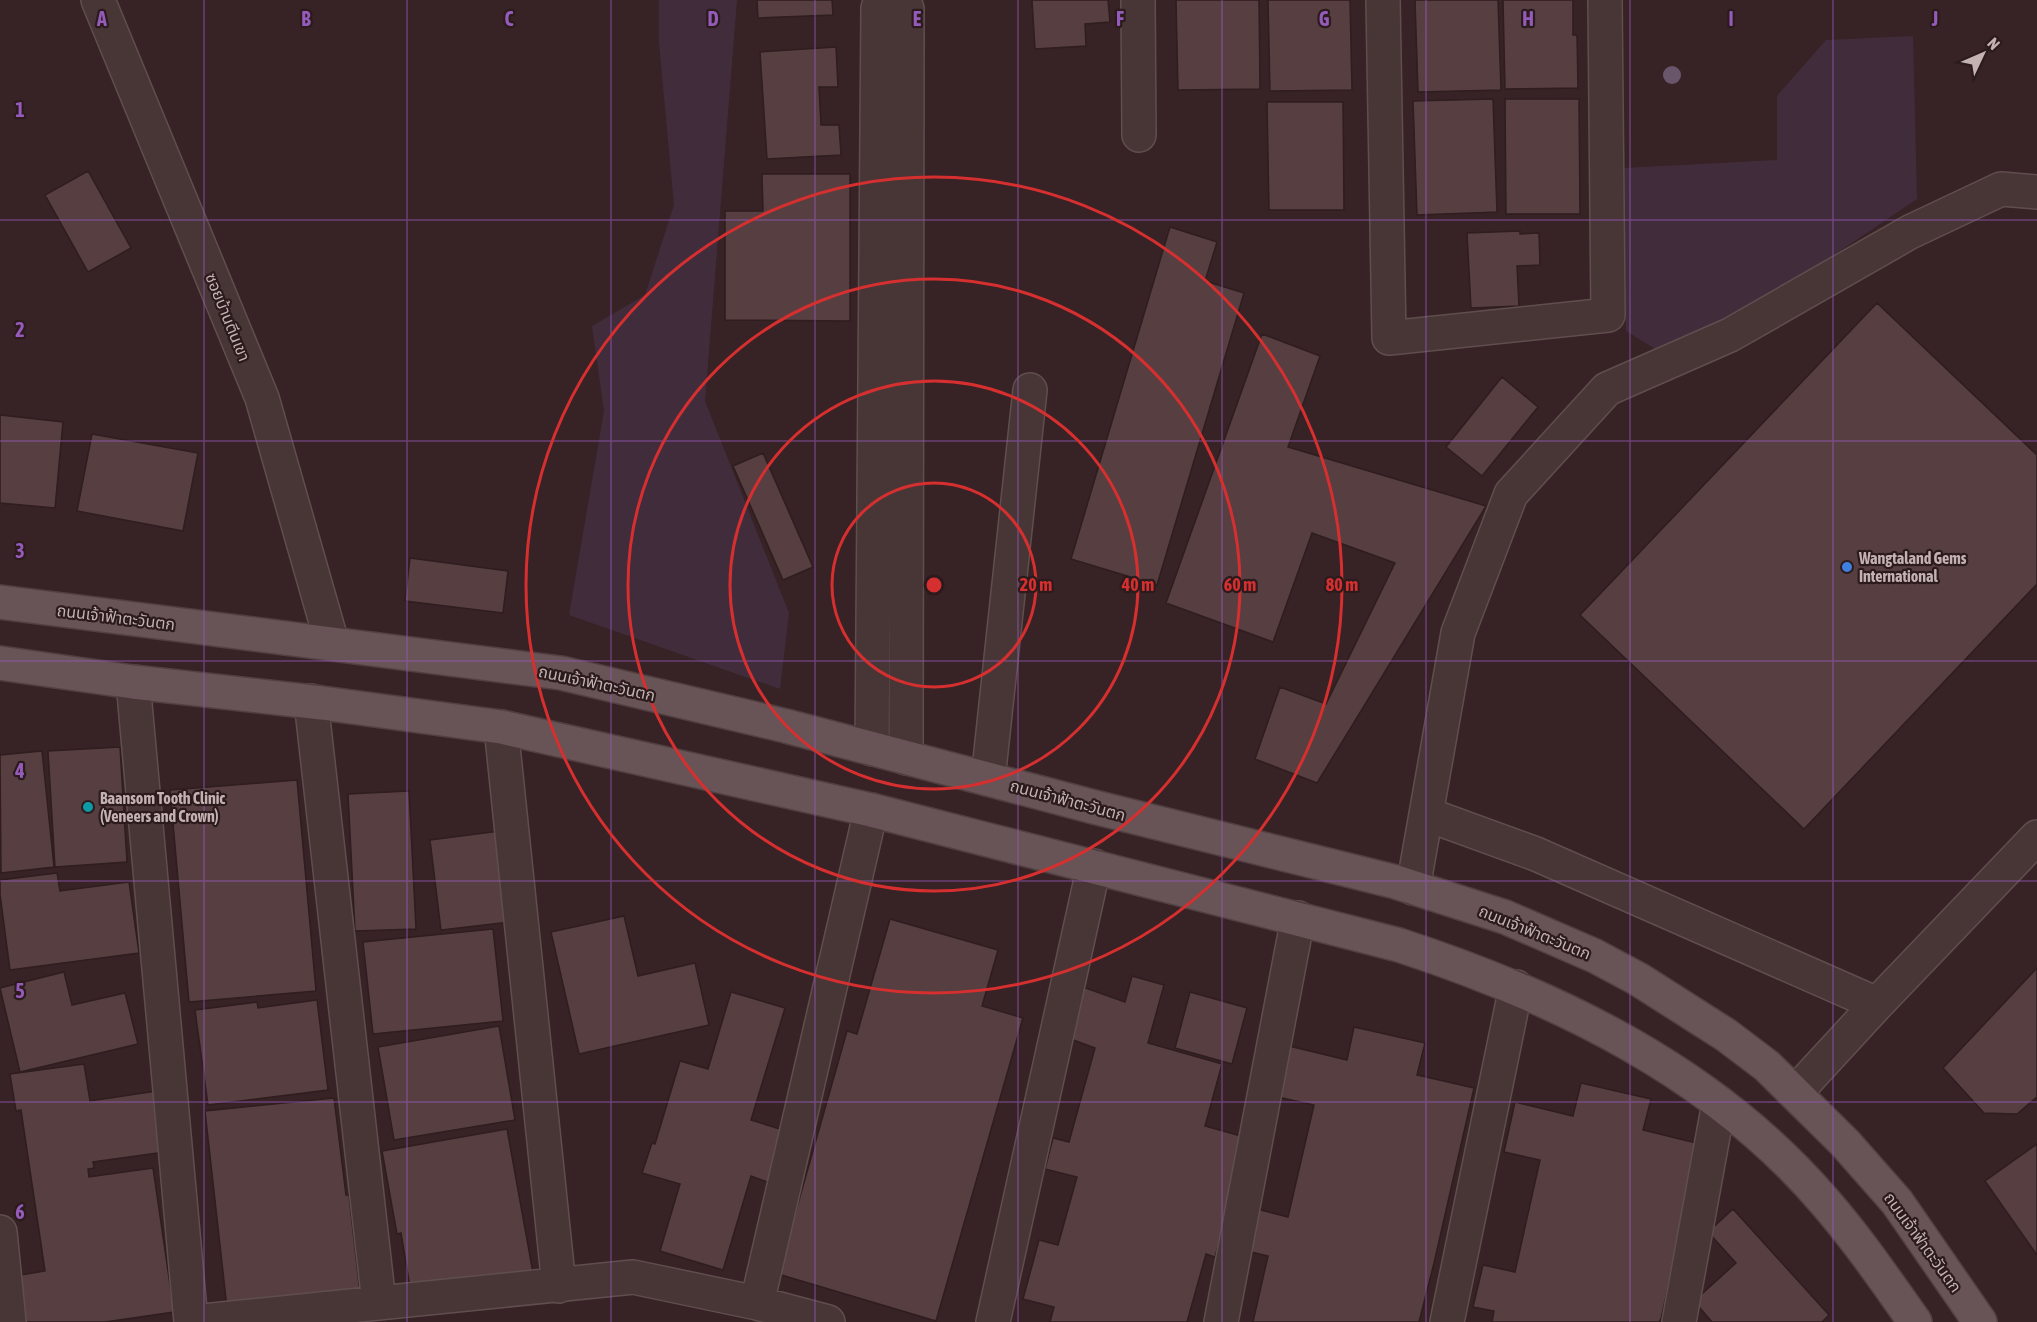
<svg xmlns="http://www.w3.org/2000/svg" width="2037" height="1322" font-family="'Asap Condensed','Noto Sans Thai',sans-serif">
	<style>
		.green { fill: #412c3c }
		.building { fill: #573f41; stroke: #2f1d1f; stroke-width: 1.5 }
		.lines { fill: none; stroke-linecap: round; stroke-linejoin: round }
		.minor-casing { stroke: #604e4f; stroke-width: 36 }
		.major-casing { stroke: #513f41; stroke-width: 36 }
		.minor { stroke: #483637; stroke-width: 33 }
		.major { stroke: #685456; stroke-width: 33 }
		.tree { fill: #6a566a }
		.grid { fill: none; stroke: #955bba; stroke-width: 1.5; stroke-opacity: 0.55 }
		.ring { fill: none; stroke: #d52f2f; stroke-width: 3 }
		.shop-dot { fill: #3f7fe0; stroke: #2c1b1d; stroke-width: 2 }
		.culture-dot { fill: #0f9aa8; stroke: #2c1b1d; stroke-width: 2 }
		.labels { text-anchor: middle; stroke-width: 4.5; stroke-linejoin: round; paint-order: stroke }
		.street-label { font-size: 16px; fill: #c4b1b2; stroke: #2c1b1d }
		.poi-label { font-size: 16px; font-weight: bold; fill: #c4b1b2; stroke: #2c1b1d; text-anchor: start }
		.grid-label { font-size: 20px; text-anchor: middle; font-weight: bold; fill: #955bba; stroke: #2c1b1d; stroke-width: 4.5; stroke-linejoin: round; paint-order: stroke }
		.centre { fill: #d52f2f; stroke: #2c1b1d; stroke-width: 3 }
		.ring-label { font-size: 18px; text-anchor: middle; font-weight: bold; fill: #d52f2f; stroke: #2c1b1d; stroke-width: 4.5; stroke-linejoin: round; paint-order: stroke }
	</style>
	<rect width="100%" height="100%" fill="#372225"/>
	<!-- green -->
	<path class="green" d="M659 0H737L705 401 789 613 780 689 569 615 604 411 592 326 645 295 674 205 659 43Z
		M1913 36 1917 199 1739 319 1657 350 1626 331 1624 168 1777 160V96L1826 40Z"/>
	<!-- building -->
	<path class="building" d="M757 0H832L833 15 758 18Z
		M1032 0H1108L1110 22 1085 24 1086 46 1035 49Z
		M1176 0H1259L1260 89 1178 90Z
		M1268 0H1350L1352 90 1270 91Z
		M1415 0H1498L1501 90 1418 92Z
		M1503 0H1573V35H1577L1578 88 1505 89Z
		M836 47 838 87H819L821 125H839L841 155 767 159 760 52Z
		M1493 99 1497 212 1417 215 1413 101Z
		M1505 99H1579L1580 214H1506Z
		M1267 102H1343L1344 210H1269Z
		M88 171 131 248 88 272 45 195Z
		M762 174H850V321L725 320V211H763Z
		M1170 227 1217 242 1205 281 1244 293 1157 585 1071 559Z
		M1520 231V234L1539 233 1540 265 1517 266 1519 306 1471 308 1467 233Z
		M1877 303 2037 455V584L1804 829 1580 615Z
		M1262 334 1320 356 1288 447 1486 506 1317 783 1255 759 1280 687 1326 704 1395 563 1312 533 1273 642 1166 603Z
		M1502 377 1538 407 1482 476 1446 447Z
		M0 415 63 422 55 508 0 503Z
		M92 434 198 453 183 531 77 511Z
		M763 453 813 567 783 580 733 466Z
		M410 558 508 571 503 613 405 601Z
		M120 747 127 862 55 867 48 751Z
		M42 751 54 867 1 873 0 755Z
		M297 780 316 991 189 1002 170 790Z
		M409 791 416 929 355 931 348 794Z
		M500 831 511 922 441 930 430 840Z
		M57 873 60 891 129 882 139 953 10 970 0 894V880Z
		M624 916 638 976 695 963 709 1025 579 1054 551 932Z
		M890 919 998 950 982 1006 1023 1018 936 1321 778 1274 847 1031 857 1034Z
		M493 929 503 1021 373 1034 363 942Z
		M2037 968V1097L2017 1114 1984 1113 1943 1068Z
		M64 972 72 1005 125 993 138 1044 20 1072 0 988Z
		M1132 976 1164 985 1148 1043 1222 1064 1205 1126 1248 1138 1215 1257 1206 1254 1187 1322H1050L1054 1307 1023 1299 1039 1240 1058 1245 1077 1177 1045 1169 1053 1138 1069 1142 1095 1048 1068 1038 1080 986 1125 1002Z
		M731 992 785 1008 751 1120 786 1131 770 1183 751 1176 723 1270 660 1251 680 1184 642 1173 652 1143 655 1144 680 1061 708 1069Z
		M1190 992 1247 1008 1232 1064 1175 1048Z
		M317 1000 328 1090 208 1105 195 1010 257 1002 258 1008Z
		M499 1026 515 1120 394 1140 378 1047Z
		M1354 1027 1425 1043 1417 1075 1474 1088 1434 1263 1419 1322H1253L1268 1256 1247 1251 1257 1209 1288 1217 1314 1105 1278 1097 1289 1046 1347 1060Z
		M84 1064 90 1101 157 1091 165 1152 93 1162 94 1168 88 1169 89 1177 153 1168 174 1312 105 1322H22L15 1276 45 1271 21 1110 16 1111 10 1074Z
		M1581 1083 1651 1099 1643 1130 1700 1144 1661 1319 1659 1322H1492L1494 1311 1473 1307 1483 1265 1515 1272 1540 1160 1504 1152 1515 1102 1573 1116Z
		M334 1098 346 1195H349L360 1293 227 1308 205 1111Z
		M507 1129 533 1273 411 1293 401 1233 397 1234 382 1151Z
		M2037 1144V1255L1985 1181Z
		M1733 1209 1829 1315 1822 1322H1712L1694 1301 1736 1263 1708 1232Z"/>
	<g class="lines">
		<defs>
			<path id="minor" d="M98 0 262 398 332 643
				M904 0 907 9 906 758
				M1138 0 1139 135
				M1383 0 1389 338 1608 315 1605 0
				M133 682 191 1322
				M311 701 379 1303
				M501 727 559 1286
				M872 749 878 8 881 0
				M988 779 1030 390
				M1426 814 1536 854 1877 1004
				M1413 888 1458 633 1511 494 1607 389 1730 335 1910 232 2001 189 2037 192
				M1795 1093 1877 1004 2037 837
				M0 1232 9 1322
				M757 1303 871 810
				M193 1322 633 1277 757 1303 828 1322
				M993 1322 1094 866
				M1221 1322 1298 918
				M1447 1322 1516 987
				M1679 1322 1719 1103"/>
			<path id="major" d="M0 602 561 673 786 726 1094 807 1396 882 1505 917 1595 956 1638 979 1726 1035 1767 1066 1845 1143 1897 1202 1980 1322
				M0 663 133 682 322 703 501 727 871 810 1399 945C1558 997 1715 1073 1825 1202 1858 1240 1886 1281 1915 1322"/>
		</defs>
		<!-- minor casing -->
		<use href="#minor" class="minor-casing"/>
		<!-- major casing -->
		<use href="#major" class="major-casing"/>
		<!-- minor -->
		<use href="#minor" class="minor"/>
		<!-- major -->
		<use href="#major" class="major"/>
	</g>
	<!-- trees -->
	<circle class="tree" cx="1672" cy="75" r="9"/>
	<!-- grid -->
	<path class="grid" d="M204 0V1322M407 0V1322M611 0V1322M815 0V1322M1018 0V1322M1222 0V1322M1426 0V1322M1630 0V1322M1833 0V1322M0 220H2037M0 441H2037M0 661H2037M0 881H2037M0 1102H2037"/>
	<!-- distance rings -->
	<g class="ring">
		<circle cx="934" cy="585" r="102"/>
		<circle cx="934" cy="585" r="204"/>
		<circle cx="934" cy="585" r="306"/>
		<circle cx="934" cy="585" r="408"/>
	</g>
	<!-- markers -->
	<circle class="shop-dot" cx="1847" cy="567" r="6"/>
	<circle class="culture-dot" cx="88" cy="807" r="6"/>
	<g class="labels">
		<!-- street labels -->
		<g class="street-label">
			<text transform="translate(228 317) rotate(68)" y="6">ซอยบ้านตีนเขา</text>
			<text transform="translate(116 617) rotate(7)" y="6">ถนนเจ้าฟ้าตะวันตก</text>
			<text transform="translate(597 683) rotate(12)" y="6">ถนนเจ้าฟ้าตะวันตก</text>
			<text transform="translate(1068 800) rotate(15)" y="6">ถนนเจ้าฟ้าตะวันตก</text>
			<text transform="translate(1535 932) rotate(22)" y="6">ถนนเจ้าฟ้าตะวันตก</text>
			<text transform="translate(1923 1242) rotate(54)" y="6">ถนนเจ้าฟ้าตะวันตก</text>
		</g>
		<!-- poi labels -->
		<g class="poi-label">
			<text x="1859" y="564">Wangtaland Gems<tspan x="1859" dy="18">International</tspan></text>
			<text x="100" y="804">Baansom Tooth Clinic<tspan x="100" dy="18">(Veneers and Crown)</tspan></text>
		</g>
	</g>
	<g class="grid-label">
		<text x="102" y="26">A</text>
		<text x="306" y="26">B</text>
		<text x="509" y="26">C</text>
		<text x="713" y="26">D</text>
		<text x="917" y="26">E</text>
		<text x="1120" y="26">F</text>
		<text x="1324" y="26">G</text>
		<text x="1528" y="26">H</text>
		<text x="1731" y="26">I</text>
		<text x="1935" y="26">J</text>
		<text x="20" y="117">1</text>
		<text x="20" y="337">2</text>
		<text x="20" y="558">3</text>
		<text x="20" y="778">4</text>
		<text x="20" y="998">5</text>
		<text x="20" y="1219">6</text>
	</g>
	<circle cx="934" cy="585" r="9" class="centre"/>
	<g class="ring-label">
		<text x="1036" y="591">20 m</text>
		<text x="1138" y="591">40 m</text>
		<text x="1240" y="591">60 m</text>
		<text x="1342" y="591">80 m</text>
	</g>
	<!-- north arrow -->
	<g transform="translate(1983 54) rotate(46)" stroke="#2c1b1d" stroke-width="4.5" paint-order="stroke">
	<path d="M0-4.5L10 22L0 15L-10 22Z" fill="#c4b1b2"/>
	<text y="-9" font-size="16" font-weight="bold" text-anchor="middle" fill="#c4b1b2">N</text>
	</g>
</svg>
